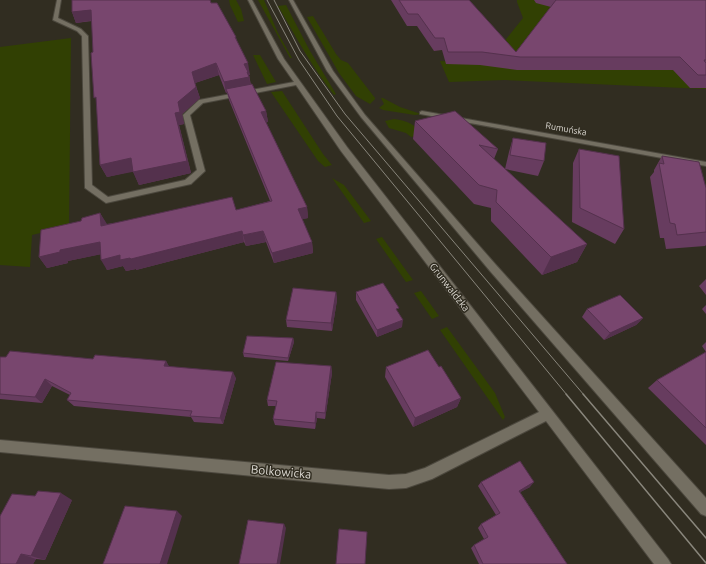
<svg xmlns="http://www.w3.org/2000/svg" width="706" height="564" font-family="Ubuntu,sans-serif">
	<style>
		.green { fill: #314003 }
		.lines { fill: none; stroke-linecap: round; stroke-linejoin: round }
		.minor-casing { stroke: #4c483e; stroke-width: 2 }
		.minor { fill: #746f62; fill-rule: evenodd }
		.tram-far1 { stroke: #89867c; stroke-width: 1 }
		.tram { stroke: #89867c; stroke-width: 1.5 }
		.wall { fill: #673c5f }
		.shaded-wall { fill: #54314d }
		.building { fill: #78466e; stroke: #54314d }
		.labels { text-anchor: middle; stroke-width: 3; stroke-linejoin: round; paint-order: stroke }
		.far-street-label { font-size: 9px; fill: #dddad3; stroke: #312d21 }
		.street-label { font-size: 10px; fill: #dddad3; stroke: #312d21 }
		.near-street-label { font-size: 12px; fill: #dddad3; stroke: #312d21 }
	</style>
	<rect width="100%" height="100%" fill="#312d21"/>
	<!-- green -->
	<path class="green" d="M229 0H236L241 9 244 21 238 22 230 5Z
		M258 0H264L278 33 292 58H290Z
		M517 0H706V89L505 80 449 82 440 61 487 63 523 18 517 2Z
		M286 5 310 51 336 94 334 95C312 67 296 37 278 6Z
		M313 16 336 54 341 60 348 63 375 98V99L370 104 356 96 339 73 307 17Z
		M71 38 69 226 32 235 30 267 0 265V47Z
		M253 55H260L276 82 267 84Z
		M282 91 323 154 332 165 325 167 318 161 271 92Z
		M381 98H383L400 107 421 114 415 115 383 110 379 108 384 104Z
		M394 119C408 121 414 124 423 134L411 137 406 133 389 128 385 121Z
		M332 178 344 185 371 221 364 223Z
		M382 237 413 280 406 282 376 239Z
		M421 291 439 316 432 319 414 293Z
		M447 327 495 393 505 417 503 420 440 330Z"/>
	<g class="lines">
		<defs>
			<path id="minor" d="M57 0H61L58 18 81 29 88 36 92 185 108 197 185 180 197 170 183 115 199 100 294 82 278 59 248 0H252L284 59 347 147 668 559 671 564H654L546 421 432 479 406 488 389 489 0 452V440L389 475 406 474 425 468 539 412 341 151 296 85 203 103 190 115 205 171 191 184 106 203 85 188 82 36 77 31 53 20Z
				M289 0H293L333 71 365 115 496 265 706 498V516L701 514 490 271 361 117 327 71Z
				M422 111 706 162V166L420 114V112Z"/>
		</defs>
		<!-- minor casing -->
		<use href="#minor" class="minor-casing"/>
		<!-- minor -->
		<use href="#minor" class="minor"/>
		<!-- tram-far1 -->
		<path class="tram-far1" d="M267 0 299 60 337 116 567 395
			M274 0 300 51 345 114 584 395"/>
		<!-- tram -->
		<path class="tram" d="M566 394 706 563
			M583 394 706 538"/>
	</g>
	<!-- wall -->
	<path class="wall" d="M391 0H469L516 52 551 7 536 3 534 0H706V88H690L673 70H517L480 65 446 64 442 50 434 51 417 26H407Z
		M211 3 236 37 237 43 250 75H249L251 85 266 111 268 122H266L307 207 308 218 302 219 312 242 313 253 274 263 266 242 246 246 244 242 136 270V269L126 271 123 266 107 270 101 254 68 261V263L47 268 39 257 81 221 100 213 106 224 236 210 270 201 229 100 227 93H226L219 75 195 83 200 98 182 114 184 124 179 125 191 173 139 185 133 171 107 177 100 165 92 21 76 23 72 12Z
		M415 121 498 149 494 159 587 244 577 262 542 275 491 221V208L474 204 413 139Z
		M513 138 544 161 538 176 505 169 509 152Z
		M579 149 624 229 615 244 572 222 573 163Z
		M662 156 706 188V245L705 246 666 249 664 238H660L650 177 654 172V170Z
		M706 279V295L699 286Z
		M336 292 337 300 332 331 287 327 286 320Z
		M356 292 398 312 402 327 377 337 356 300Z
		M706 305V314L702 309Z
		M587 309 643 318 636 325 604 340 582 317Z
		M293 338 294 342 288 361 244 357 243 353Z
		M706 342V445L648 388 657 380 706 352 702 346Z
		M0 357 166 361 169 367 236 378 223 424 194 422 191 417 74 406 67 400 70 395 52 386 42 403 0 399Z
		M331 366 332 373 325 419 317 418 315 429 275 425 273 419 276 406H268L267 400Z
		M386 367H439L461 398 457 407 413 427 385 377Z
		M481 482 530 487 520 492 567 564H479L471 548 474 545 484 539 478 528 481 524 496 515 478 486Z
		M72 500 45 560 36 559 33 564H0Z"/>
	<!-- shaded-wall -->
	<path class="shaded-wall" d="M91 10 95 20 76 23 72 12Z
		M216 63 219 75 195 83 192 72Z
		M248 63 250 75H249L251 89H226L227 93H226L224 82 244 64Z
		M196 87 200 98 182 114 184 124 179 125 191 173 139 185 133 172 175 113 178 102Z
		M266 111 268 122 263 123 261 112Z
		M131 158 137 171 107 177 100 165Z
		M307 207 308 218 299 220 298 209Z
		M100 213 107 224 101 226Z
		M242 231 244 242 136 270V269L126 271 123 266 107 270 101 260 120 255Z
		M263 231 266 242 246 246 243 235Z
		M100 242 107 253 68 261V263L47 268 39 257 60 250Z
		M312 242 313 253 274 263 272 253Z
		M587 244 577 262 542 275 551 257Z
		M336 292 337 300 332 331 331 323Z
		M643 318 636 325 604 340 610 333Z
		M403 320 402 327 377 337V330Z
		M293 338 294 342 288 361V358Z
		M166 361 170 368 164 366Z
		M331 366 332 373 325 419V413Z
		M233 372 236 378 223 424 220 418Z
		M45 379 52 386 42 403 35 397Z
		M461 398 457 407 413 427 415 418Z
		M316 412 317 418 315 429V423Z
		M534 482 530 487 515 495 519 491Z
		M61 493 72 500 45 560 31 556Z
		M177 511 182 516 167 564H160Z
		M284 524 286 528 280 564H277Z
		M21 554 36 559 33 564H16Z"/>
	<!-- building -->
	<path class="building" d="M72 0H210L211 3H217L236 37H235L248 63 244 64 248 72H247L249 77 224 82 216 63 192 72 196 87 178 102 180 112 175 113 187 161 133 172 131 158 100 165 96 97 94 98 91 53 93 52 91 10 72 12Z
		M399 0H469L516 52 556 0H706V60H704L705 62 706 63V75H698L680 57H520L482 52H448L444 38H435L418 14H408Z
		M252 84 266 111 261 112 307 207 298 209 312 242 272 253 263 231 243 235 242 231 131 259 130 258 120 260V255L101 260 100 242 60 250V252L39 257 41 230 81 221 82 218 100 213 101 226 232 197 236 210 272 201 226 89Z
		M455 111 498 149 479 145 587 244 551 257 496 202 497 190 479 185 415 121Z
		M513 138 546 143 544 161 510 155Z
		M579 149 619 156 624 229 580 208Z
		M662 156 699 162 706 188V232L677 235 675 224 670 223 659 163 664 164Z
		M383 283 399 308 396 309 403 320 377 330 356 292Z
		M293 288 336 292 331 323 286 320Z
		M620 295 643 318 610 333 587 309Z
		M247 336 293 338 288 358 243 353Z
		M428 350 439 367 441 366 461 398 415 418 386 367Z
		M10 351 93 359 95 355 166 361 164 366 233 372 220 418 190 416 192 411 67 400 71 393 45 379 35 397 0 394V357H6Z
		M706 352V428L657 380Z
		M276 362 331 366 325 413 316 412 315 423 273 419 277 401 267 400Z
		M520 461 534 482 519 491 567 564H483L474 545 488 537 481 524 500 513 481 482Z
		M38 491 61 493 31 556 21 554 16 564H0V516L12 494 35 496Z
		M125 506 177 511 160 564H103Z
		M248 520 284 524 277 564H239Z
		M339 529 367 532 365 564H336Z"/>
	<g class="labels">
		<!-- far-street labels -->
		<g class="far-street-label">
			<text transform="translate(566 129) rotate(10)" y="3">Rumuńska</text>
		</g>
		<!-- street labels -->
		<g class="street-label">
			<text transform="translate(450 287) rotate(52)" y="4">Grunwaldzka</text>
		</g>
		<!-- near-street labels -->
		<g class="near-street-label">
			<text transform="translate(281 472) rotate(5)" y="4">Bolkowicka</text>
		</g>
	</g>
</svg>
